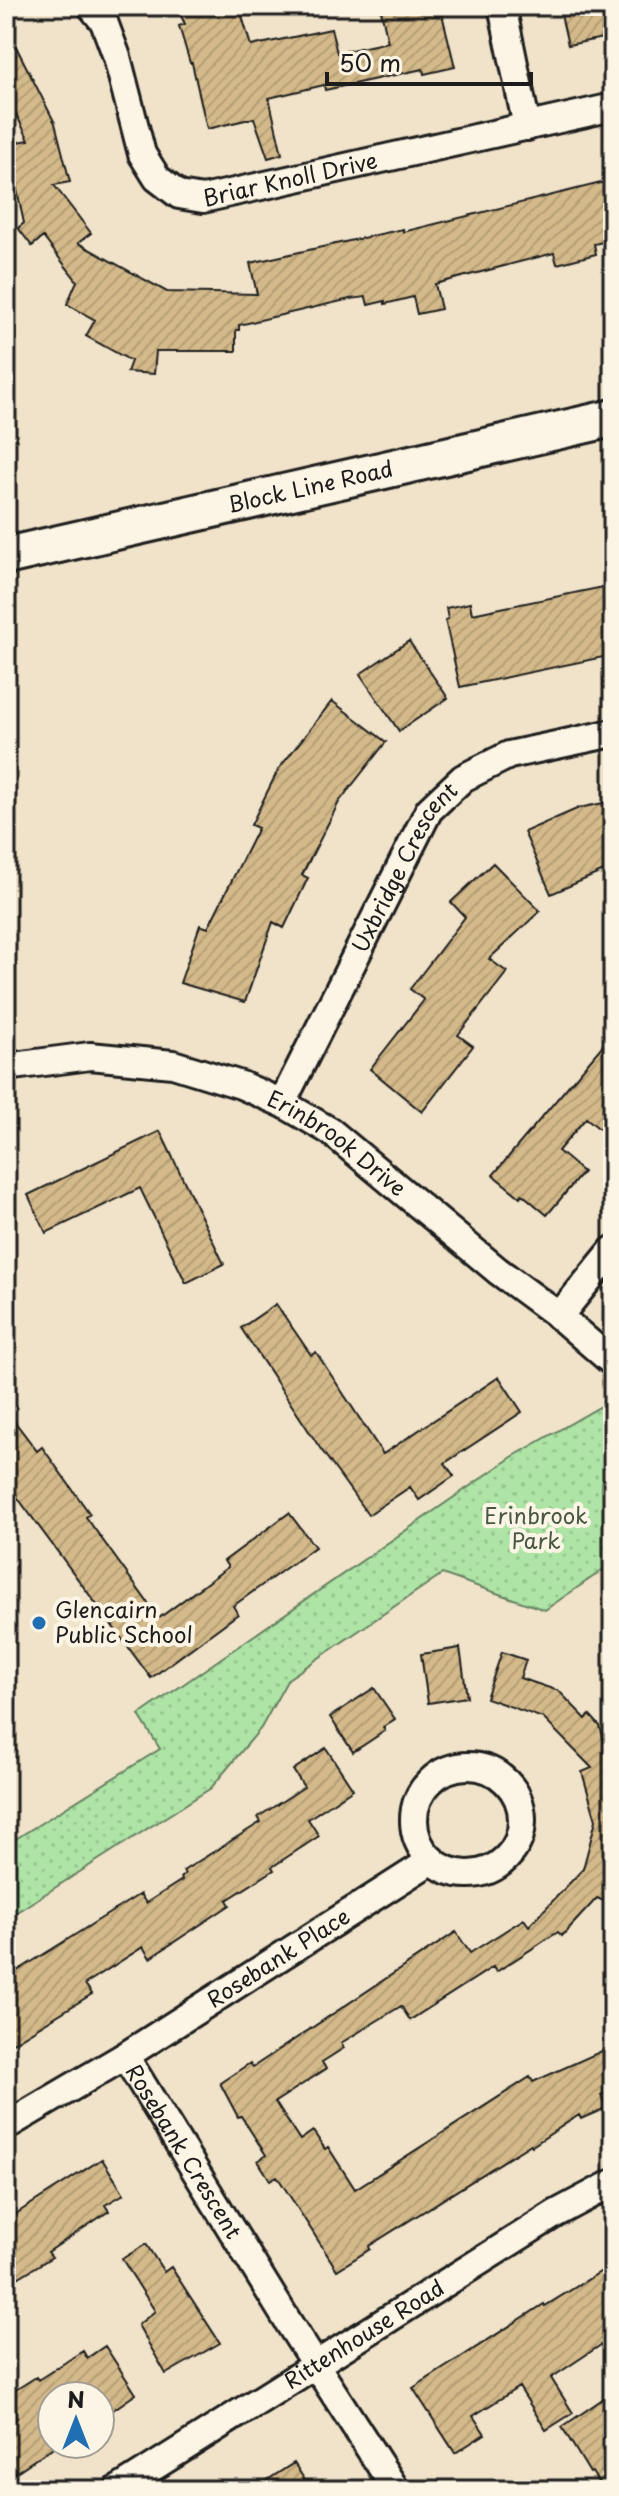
<svg xmlns="http://www.w3.org/2000/svg" width="619" height="2496" font-family="'Playpen Sans',sans-serif">
	<style>
		.park { fill: url(#park-dots); stroke: #658061; stroke-width: 2 }
		.building { fill: url(#building-hatch); stroke: #1c1c1c; stroke-width: 2 }
		.lines { fill: none; stroke-linecap: round; stroke-linejoin: round }
		.street-casing { stroke: #1c1c1c; stroke-width: 32 }
		.secondary-casing { stroke: #1c1c1c; stroke-width: 42 }
		.street { stroke: #fcf5e5; stroke-width: 26 }
		.secondary { stroke: #fcf5e5; stroke-width: 36 }
		.poi-dot { fill: #1f6fb2; stroke: #fcf5e5; stroke-width: 3 }
		.labels { text-anchor: middle; stroke-width: 8; stroke-linejoin: round; paint-order: stroke }
		.street-label { font-size: 22px; fill: #1c1c1c; stroke: #fcf5e5 }
		.park-label { font-size: 22px; fill: #485845; stroke: #fcf5e5 }
		.poi-label { font-size: 22px; fill: #1c1c1c; stroke: #fcf5e5; text-anchor: start }
	</style>
	<defs>
		<pattern id="park-dots" width="8" height="8" patternUnits="userSpaceOnUse" patternTransform="scale(2)"><rect width="8" height="8" fill="#aee4a6"/><path d="M2 2h.1M6 6h.1" fill="none" stroke="#95c38e" stroke-width="1.8" stroke-linecap="round"/></pattern>
		<pattern id="building-hatch" width="6" height="6" patternUnits="userSpaceOnUse" patternTransform="scale(2)"><rect width="6" height="6" fill="#d4ba8a"/><path d="M-1 1l2-2M0 6l6-6M5 7l2-2" fill="none" stroke="#b59f76"/></pattern>
	</defs>
	<rect width="100%" height="100%" fill="#f0e3ca"/>
	<filter id="ink" filterUnits="userSpaceOnUse"><feTurbulence type="fractalNoise" baseFrequency=".0125" numOctaves="2"/><feDisplacementMap in="SourceGraphic" scale="16" xChannelSelector="R" yChannelSelector="G"/><feConvolveMatrix kernelMatrix="1 2 1 2 8 2 1 2 1" color-interpolation-filters="sRGB"/></filter>
	<g filter="url(#ink)">
		<!-- park -->
		<path class="park" d="M610 1401 613 1403V1563L545 1610 442 1574 288 1679 261 1728 211 1788 6 1919V1845L160 1749 139 1715 512 1457Z"/>
		<!-- building -->
		<path class="building" d="M176 6H239L251 46 331 29 337 53 388 42 380 6H440L455 67 424 74 423 69 325 90 324 85 269 98 282 154 268 158 254 118 207 129 192 63H190L179 26 185 24Z
			M559 6H613V29L602 31 603 38 568 45Z
			M6 27 55 123 70 182 54 185 91 233 78 243 167 292 257 294 250 263 403 229V232L613 180V240L594 244 596 254 557 264 554 253 435 284 441 309 417 314 413 297 385 304V301L368 305 366 297 350 299 239 325V330H236V351H156L154 374 127 372 131 361 86 336 95 320 67 304 77 281 43 237 32 246 18 228 24 223 7 144 29 140 6 94Z
			M613 585V655L460 687 445 620 448 619 446 608 470 603 472 614Z
			M409 641 448 698 399 731 360 674Z
			M332 701 386 742 339 802 302 875 308 878 284 928 273 922 245 1002 180 983 200 925 208 928 258 828 251 825 278 770Z
			M613 801V867L551 894 524 832 579 808Z
			M493 863 540 911 489 959 507 972 458 1035 473 1046 422 1112 370 1069 424 1000 410 989 465 917 451 902Z
			M613 1033V1140L586 1118 558 1151 583 1172 547 1215 522 1194 520 1197 493 1175Z
			M160 1131 224 1264 186 1283 140 1188 46 1233 28 1195Z
			M276 1304 311 1355 316 1352 383 1454 499 1377 522 1412 445 1463 454 1476 419 1500 410 1487 368 1515 320 1448 241 1328Z
			M6 1410 37 1451 42 1447 90 1514 86 1517 159 1618 228 1567 224 1561 289 1513 315 1547 233 1606 238 1614 151 1678 6 1482Z
			M460 1648 467 1697 428 1703 421 1654Z
			M502 1652 526 1660 520 1678 559 1691 586 1719 590 1715 600 1726 610 1761 613 1760V1905L597 1898 562 1936 558 1932 496 1972 493 1967 410 2020 401 2006 341 2043 344 2048 322 2062 326 2069 275 2102 300 2140 313 2131 325 2149 328 2147 355 2189 530 2077 533 2082 604 2050 613 2070V2090L601 2095 606 2108 581 2119 579 2115 532 2146 531 2144 369 2246 370 2249 337 2270 277 2176 270 2180 258 2161 266 2155 241 2116 238 2117 220 2083 250 2063 253 2067 456 1932 470 1953 524 1919 529 1926 583 1869 596 1820 582 1772 592 1768 543 1718 486 1698Z
			M374 1688 395 1719 383 1727 385 1731 353 1752 330 1717Z
			M326 1748 353 1789 308 1819 319 1836 272 1867 274 1870 227 1900 230 1905 150 1958 143 1947 85 1984 92 1994 6 2047V1978L140 1894 146 1903 182 1880 181 1877 185 1874 183 1871 261 1822 258 1817 304 1787 293 1770Z
			M102 2159 124 2194 105 2205 109 2211 48 2252 52 2257 6 2285V2220Z
			M146 2244 164 2272 171 2267 220 2343 166 2374 138 2325 155 2311 122 2259Z
			M613 2264V2337L551 2378 573 2413 546 2430 519 2387 473 2416 485 2434 455 2453 413 2388 544 2304 545 2306Z
			M105 2346 136 2394 100 2419V2396H52V2448L6 2479V2425L17 2418 6 2402V2396L36 2377 38 2380 83 2351 87 2358Z
			M613 2392V2490H603L592 2472 590 2473 562 2427Z
			M294 2463 311 2490H252Z"/>
		<g class="lines">
			<defs>
				<g id="street">
					<path id="s1" d="M91 6 104 22 117 57 142 154 157 178 179 195 203 199 613 107"/>
					<path d="M502 6 527 127"/>
					<path id="s2" d="M6 1067 90 1056 173 1064 241 1085 282 1103 330 1131 498 1271 559 1316 613 1363"/>
					<path id="s3" d="M282 1103 429 810 463 778 509 755 613 733"/>
					<path d="M559 1316 613 1250"/>
					<circle cx="468" cy="1820" r="54"/>
					<path id="s4" d="M125 2056 290 2325 396 2490"/>
					<path id="s5" d="M6 2126 125 2056 432 1860"/>
					<path id="s6" d="M117 2490 555 2214 613 2183"/>
				</g>
				<g id="secondary">
					<path id="s7" d="M6 556 613 418"/>
				</g>
			</defs>
			<!-- street casing -->
			<use href="#street" class="street-casing"/>
			<!-- secondary casing -->
			<use href="#secondary" class="secondary-casing"/>
			<!-- street -->
			<use href="#street" class="street"/>
			<!-- secondary -->
			<use href="#secondary" class="secondary"/>
		</g>
	</g>
	<!-- markers -->
	<circle class="poi-dot" cx="39" cy="1623" r="8"/>
	<g class="labels">
		<!-- street labels -->
		<g class="street-label">
			<text dy="8" stroke="none"><textPath href="#s1" startOffset="328">Briar Knoll Drive</textPath></text>
			<text dy="8" stroke="none"><textPath href="#s7" startOffset="312">Block Line Road</textPath></text>
			<text dy="8" stroke="none"><textPath href="#s3" startOffset="266">Uxbridge Crescent</textPath></text>
			<text dy="8" stroke="none"><textPath href="#s2" startOffset="352">Erinbrook Drive</textPath></text>
			<text dy="8" stroke="none"><textPath href="#s5" startOffset="320">Rosebank Place</textPath></text>
			<text dy="8" stroke="none"><textPath href="#s4" startOffset="112">Rosebank Crescent</textPath></text>
			<text dy="8" stroke="none"><textPath href="#s6" startOffset="292">Rittenhouse Road</textPath></text>
		</g>
		<!-- park labels -->
		<g class="park-label">
			<text x="536" y="1524">Erinbrook<tspan x="536" dy="25">Park</tspan></text>
		</g>
		<!-- poi labels -->
		<g class="poi-label">
			<text x="55" y="1618">Glencairn<tspan x="55" dy="25">Public School</tspan></text>
		</g>
	</g>
	<!-- margin -->
	<rect width="619" height="2496" fill="none" stroke="#fcf5e5" stroke-width="32"/>
	<rect x="16" y="16" width="587" height="2464" fill="none" stroke="#1c1c1c" stroke-width="3" filter="url(#ink)"/>
	<!-- north arrow -->
	<g transform="translate(76 2420)"><circle r="38" fill="#fcf5e5" stroke="#a29e95" stroke-width="2"/>
	<path d="M0-6L14 30L0 20L-14 30Z" fill="#1f6fb2"/>
	<text y="-12" font-size="22" font-weight="bold" text-anchor="middle" fill="#1c1c1c">N</text>
	</g>
	<!-- scale -->
	<path d="M327 72v12h204v-12" fill="none" stroke="#1c1c1c" stroke-width="4"/>
	<text x="339" y="72" font-size="24" fill="#1c1c1c" stroke="#fcf5e5" stroke-width="6" paint-order="stroke">50 m</text>
</svg>
